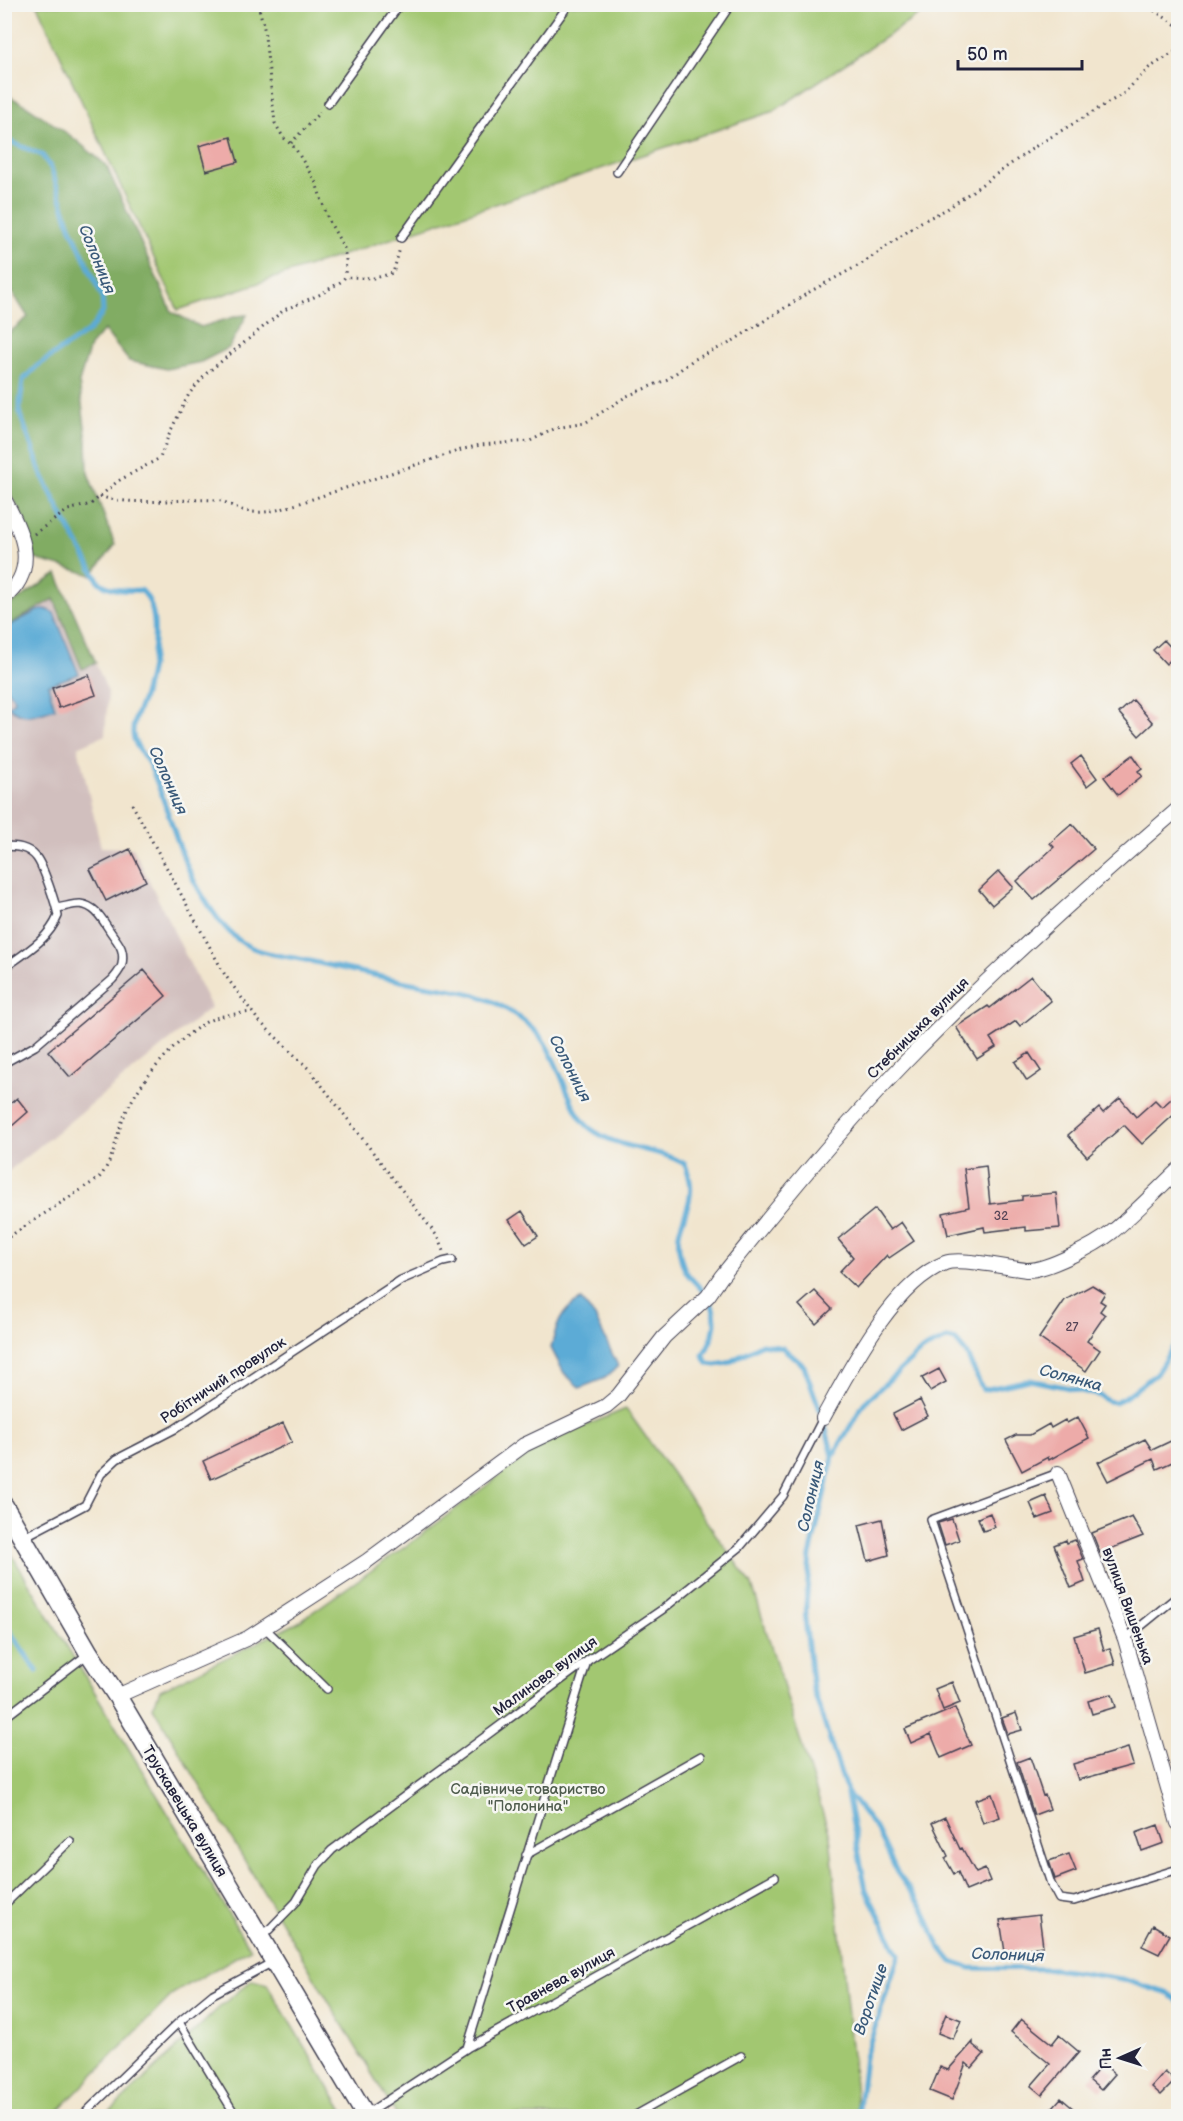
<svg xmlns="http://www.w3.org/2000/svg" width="1183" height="2121" font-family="'Balsamiq Sans',sans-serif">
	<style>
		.industrial { fill: #d1bfbe }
		.green { fill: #a2c771; stroke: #627456; stroke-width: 1.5 }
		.forest { fill: #81ac63; stroke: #52674f; stroke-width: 1.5 }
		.water { fill: #5cabd6; stroke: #3f6688; stroke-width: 1.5 }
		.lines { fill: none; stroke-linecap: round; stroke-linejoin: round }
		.stream { stroke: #5cabd6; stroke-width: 5 }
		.building { fill: #edaba9 }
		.service-casing { stroke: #413f51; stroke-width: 10 }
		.minor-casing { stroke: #413f51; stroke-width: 16 }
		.tertiary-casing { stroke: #413f51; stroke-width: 21 }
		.path { stroke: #413f51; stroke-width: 3; stroke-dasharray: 1.5 4.5; stroke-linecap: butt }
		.service { stroke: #fff; stroke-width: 7 }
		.minor { stroke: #fff; stroke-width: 14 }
		.tertiary { stroke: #fff; stroke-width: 18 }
		.labels { text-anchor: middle; stroke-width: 5; stroke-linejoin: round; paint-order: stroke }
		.number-label { font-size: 12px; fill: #554456 }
		.street-label { font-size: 15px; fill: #22223b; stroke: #f6f6f2 }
		.park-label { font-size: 15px; fill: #4f5c4e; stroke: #f6f6f2 }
		.water-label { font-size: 16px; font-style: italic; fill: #395979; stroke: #f6f6f2 }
	</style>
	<rect width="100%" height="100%" fill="#f6f6f2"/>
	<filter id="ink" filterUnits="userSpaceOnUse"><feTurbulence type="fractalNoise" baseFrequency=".0167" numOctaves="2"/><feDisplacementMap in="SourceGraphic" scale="12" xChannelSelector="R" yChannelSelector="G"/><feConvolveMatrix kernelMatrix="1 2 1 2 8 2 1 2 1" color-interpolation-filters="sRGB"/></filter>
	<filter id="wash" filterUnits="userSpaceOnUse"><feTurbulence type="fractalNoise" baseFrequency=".008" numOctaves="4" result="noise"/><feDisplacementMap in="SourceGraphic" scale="24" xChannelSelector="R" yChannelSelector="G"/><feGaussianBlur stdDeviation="1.35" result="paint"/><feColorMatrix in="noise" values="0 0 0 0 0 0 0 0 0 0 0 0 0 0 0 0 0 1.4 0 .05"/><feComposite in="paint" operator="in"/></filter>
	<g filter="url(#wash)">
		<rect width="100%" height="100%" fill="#f1e5ce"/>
		<!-- industrial -->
		<path class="industrial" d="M57 574 108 692 105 735 78 747 101 847 133 848 211 1007 5 1174V608Z"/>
		<!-- green -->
		<path class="green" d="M37 5H934L774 111 178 310Z
			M626 1409 752 1585 830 1836 858 2116H397L153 1707 160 1690 297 1623 416 1539 541 1444Z
			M4 1542 250 1949 174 1993 53 2116H5Z
			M252 1980 267 1984 346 2116H105L224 2003Z"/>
		<!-- forest -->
		<path class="forest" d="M5 94 27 106 71 136 106 165 172 312 201 327 237 316 247 315 229 348 201 362 167 369 129 361 104 330 90 346 79 382 87 441 88 473 115 545 92 575 35 559 25 521 5 483V336L28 317 5 281Z
			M57 574 96 663 82 669 54 599 5 627V608Z"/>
		<!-- water -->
		<path class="water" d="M46 609 54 613 79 674 48 685 55 708C38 714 23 721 8 706L14 701 13 696 8 691 5 685V628L37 611Z
			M581 1300 595 1317 618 1366 605 1378 580 1388 564 1373 551 1348C556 1327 560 1310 581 1300Z"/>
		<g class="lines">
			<!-- stream -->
			<path class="stream" d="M4 139 42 155 51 168 70 226 102 296 103 312 90 330 37 366 23 380 19 411 42 475 65 521 99 582C112 591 126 591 141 590 164 610 152 668 144 695 140 708 132 720 133 734 134 747 145 755 150 766 170 809 178 858 204 898 214 914 226 932 243 943 260 954 285 956 305 960 341 968 376 976 412 983 433 987 456 989 476 995 497 1002 523 1017 538 1034 550 1047 560 1074 567 1091 573 1104 579 1120 591 1129 621 1151 656 1147 685 1164 689 1175 692 1184 690 1196 687 1218 674 1228 680 1254 685 1279 693 1277 706 1295 721 1314 715 1337 703 1355L708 1364 716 1365 728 1363 762 1344 783 1348 804 1366 823 1418 833 1456 810 1556 805 1619 813 1689 847 1792 877 1830 898 1874 923 1908 939 1946 952 1962 970 1968 1055 1969 1122 1979 1169 1994 1178 2001
				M833 1456 864 1403 922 1350 947 1339 956 1341 966 1353 983 1390 1029 1380 1065 1387 1101 1396 1107 1401 1115 1402 1124 1398 1156 1374 1178 1339
				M4 1623 37 1671
				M847 1794 866 1890 899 1955 865 2057 858 2116"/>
		</g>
		<g id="blocks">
			<!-- building -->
			<path class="building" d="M231 137 238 162 206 171 199 146Z
				M1164 640 1177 654 1166 664 1153 650Z
				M89 675 96 695 59 708 52 688Z
				M1133 700 1153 723 1139 736 1119 713Z
				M1133 755 1142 768 1138 771 1142 776 1118 795 1104 777Z
				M1081 756 1097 778 1087 786 1071 764Z
				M1072 824 1094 849 1034 900 1017 881 1054 847 1050 843Z
				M130 849 146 881 106 901 90 869Z
				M999 871 1013 887 992 905 979 890Z
				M144 970 166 996 70 1077 48 1051Z
				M1031 976 1051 1001 1020 1026 1016 1021 990 1038 996 1047 977 1059 956 1027 988 1006 990 1008Z
				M1029 1053 1041 1071 1027 1081 1015 1062Z
				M1179 1092V1110L1142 1144 1124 1125 1087 1157 1068 1135 1099 1108 1103 1113 1120 1098 1136 1117 1155 1100 1162 1107Z
				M17 1098 28 1112 4 1133V1109Z
				M986 1166 990 1204 1022 1200V1196L1056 1193 1060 1228 1026 1231V1227L985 1232 984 1227 948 1235 943 1213 969 1207 964 1169Z
				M875 1209 890 1230 901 1222 914 1241 889 1258 887 1255 856 1288 839 1272 853 1257 838 1239Z
				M522 1211 538 1236 526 1244 509 1220Z
				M1092 1285 1105 1293 1100 1301 1105 1304 1100 1311 1105 1315 1087 1341 1100 1350 1086 1371 1039 1338 1065 1300Z
				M815 1291 832 1309 816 1324 799 1305Z
				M939 1369 946 1382 930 1391 922 1378Z
				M920 1400 928 1416 901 1430 893 1414Z
				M1078 1417 1089 1438 1049 1460 1048 1457 1022 1471 1006 1440 1016 1435H1030L1049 1424 1051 1428 1065 1420 1067 1423Z
				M283 1423 292 1442 211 1479 203 1461Z
				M1145 1439 1152 1450 1175 1439 1179 1446V1459L1157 1469 1153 1459 1108 1481 1098 1462Z
				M1046 1496 1053 1513 1037 1519 1030 1503Z
				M990 1513 995 1527 983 1531 978 1518Z
				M1132 1517 1143 1536 1100 1553 1092 1533Z
				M882 1519 889 1555 868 1561 859 1525Z
				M952 1519 959 1540 945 1545 938 1523Z
				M1066 1540 1067 1543 1075 1540 1083 1559 1078 1561 1085 1582 1071 1588 1054 1545Z
				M1098 1629 1104 1650 1110 1648 1115 1664 1085 1673 1074 1636Z
				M952 1682 960 1703 943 1710 935 1689Z
				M1112 1694 1116 1707 1092 1714 1088 1701Z
				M955 1708 971 1745 941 1758 931 1734 911 1743 905 1729Z
				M1016 1713 1022 1730 1008 1734 1002 1718Z
				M1128 1748 1133 1765 1078 1780 1073 1764Z
				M1030 1757 1043 1796 1045 1795 1050 1809 1034 1815 1017 1762Z
				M992 1794 1000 1817 983 1823 975 1800Z
				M945 1817 960 1849 962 1848 976 1873 985 1869 990 1881 966 1891 958 1872 954 1874 945 1858 948 1856 932 1823Z
				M1158 1825 1164 1843 1142 1851 1136 1833Z
				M1069 1854 1076 1871 1055 1879 1049 1861Z
				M1039 1915 1043 1946 1005 1952 1000 1920Z
				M1153 1925 1170 1935 1159 1954 1142 1946Z
				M946 2014 961 2020 953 2039 938 2033Z
				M1021 2019 1052 2044 1059 2035 1079 2052 1042 2095 1031 2086 1050 2064 1011 2032Z
				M973 2042V2045L984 2054 972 2068 966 2063 952 2100 930 2091 940 2067 948 2070Z
				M1103 2064 1115 2074 1101 2090 1089 2080Z
				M1165 2072 1175 2081 1161 2095 1152 2087Z
				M1061 2098 1082 2116H1045Z"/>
		</g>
	</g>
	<g filter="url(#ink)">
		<use href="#blocks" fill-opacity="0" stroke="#413f51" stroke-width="1.5"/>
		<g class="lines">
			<defs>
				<path id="service" d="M328 104 400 4
					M617 172 731 4
					M401 238 569 4
					M4 846C16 846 28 847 36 857 43 865 56 904 58 916 48 940 25 953 4 968
					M4 1063 35 1046 112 980C116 975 121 970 122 964 125 948 118 943 110 931 102 919 96 906 80 904 73 904 64 907 57 908
					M1058 1473 931 1520 1051 1884 1059 1899 1074 1901 1178 1869
					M24 1537 85 1505 101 1474 117 1459 175 1429 401 1280 443 1262 452 1260
					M264 1627 327 1689
					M1125 1639 1178 1596
					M4 1718 88 1654
					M526 1855 701 1756
					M4 1905 70 1841
					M262 1937 296 1902 318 1865 332 1850 587 1661 663 1609 740 1547 783 1496 823 1418
					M179 2022 236 2116
					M1176 2046 1178 2048
					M467 2048 587 1661
					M365 2115 467 2048 775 1877
					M82 2116 179 2022 213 1994 273 1962
					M634 2116 741 2056"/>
				<path id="minor" d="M4 499C22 531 40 569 4 598
					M823 1418C849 1371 893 1283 945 1263 960 1257 1007 1268 1026 1270 1046 1271 1096 1245 1112 1232 1135 1213 1157 1190 1178 1170
					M1058 1473 1125 1639 1178 1823
					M117 1696 248 1638 367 1561 524 1445 606 1406 618 1396 664 1337 708 1296 721 1277C784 1199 847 1121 917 1050 1000 965 1089 886 1178 809"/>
				<path id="tertiary" d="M4 1506 89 1653 117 1696 366 2116"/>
			</defs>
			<!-- service casing -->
			<use href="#service" class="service-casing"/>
			<!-- minor casing -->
			<use href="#minor" class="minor-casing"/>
			<!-- tertiary casing -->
			<use href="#tertiary" class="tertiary-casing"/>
			<!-- path -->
			<path class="path" d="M258 4 264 28 275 123 283 137 295 148 316 183 328 219 344 248 346 259 345 277
				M1144 4 1178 26
				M291 143 320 112
				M100 496C127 507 185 498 216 500 225 501 231 506 239 509 256 515 271 512 288 507L464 449 480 445 530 441 556 428 585 423 627 396 668 379 693 360 728 344 811 291 863 263 921 222 947 209 1039 144 1123 94 1149 68 1178 50
				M34 534 68 510 91 504 118 481 160 458 169 434 189 394 207 373 284 310 321 294 342 281 345 277 375 278 393 273 400 248
				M132 804 225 975 258 1020 310 1070 437 1236 443 1251
				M4 1240 99 1178C114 1160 115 1140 123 1119 136 1085 172 1044 203 1024 216 1015 236 1014 252 1012"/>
			<!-- service -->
			<use href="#service" class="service"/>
			<!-- minor -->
			<use href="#minor" class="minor"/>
			<!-- tertiary -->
			<use href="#tertiary" class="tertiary"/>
		</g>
	</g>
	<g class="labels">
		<!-- number labels -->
		<g class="number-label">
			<text x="1001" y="1220">32</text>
			<text x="1072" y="1331">27</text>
		</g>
		<!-- street labels -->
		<g class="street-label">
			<text transform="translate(918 1028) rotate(-45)" y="5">Стебницька вулиця</text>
			<text transform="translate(223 1380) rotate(-33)" y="5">Робітничий провулок</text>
			<text transform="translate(1128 1606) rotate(70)" y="5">вулиця Вишенька</text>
			<text transform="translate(545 1676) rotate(-36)" y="5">Малинова вулиця</text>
			<text transform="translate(185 1811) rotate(59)" y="5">Трускавецька вулиця</text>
			<text transform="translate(561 1980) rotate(-29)" y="5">Травнева вулиця</text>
		</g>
		<!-- park labels -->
		<g class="park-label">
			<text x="528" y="1794">Садівниче товариство<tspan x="528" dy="17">"Полонина"</tspan></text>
		</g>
		<!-- water labels -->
		<g class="water-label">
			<text transform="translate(98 259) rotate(68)" y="6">Солониця</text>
			<text transform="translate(169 780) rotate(66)" y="6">Солониця</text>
			<text transform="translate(571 1068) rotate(63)" y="6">Солониця</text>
			<text transform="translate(1071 1377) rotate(15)" y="6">Солянка</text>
			<text transform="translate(810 1496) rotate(-77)" y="6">Солониця</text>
			<text transform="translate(1008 1954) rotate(2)" y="6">Солониця</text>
			<text transform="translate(870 1999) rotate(-71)" y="6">Воротище</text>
		</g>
	</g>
	<!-- margin -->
	<rect width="1183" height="2121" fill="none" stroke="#f6f6f2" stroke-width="24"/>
	<!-- north arrow -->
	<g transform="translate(1120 2058) rotate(267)" stroke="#f6f6f2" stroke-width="4.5" paint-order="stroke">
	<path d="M0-4.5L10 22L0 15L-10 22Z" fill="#22223b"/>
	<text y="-9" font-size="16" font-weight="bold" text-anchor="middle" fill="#22223b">Пн</text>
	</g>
	<!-- scale -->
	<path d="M958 60v9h124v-9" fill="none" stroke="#22223b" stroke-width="3"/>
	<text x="967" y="60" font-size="18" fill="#22223b" stroke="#f6f6f2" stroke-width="4.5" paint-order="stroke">50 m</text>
</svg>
